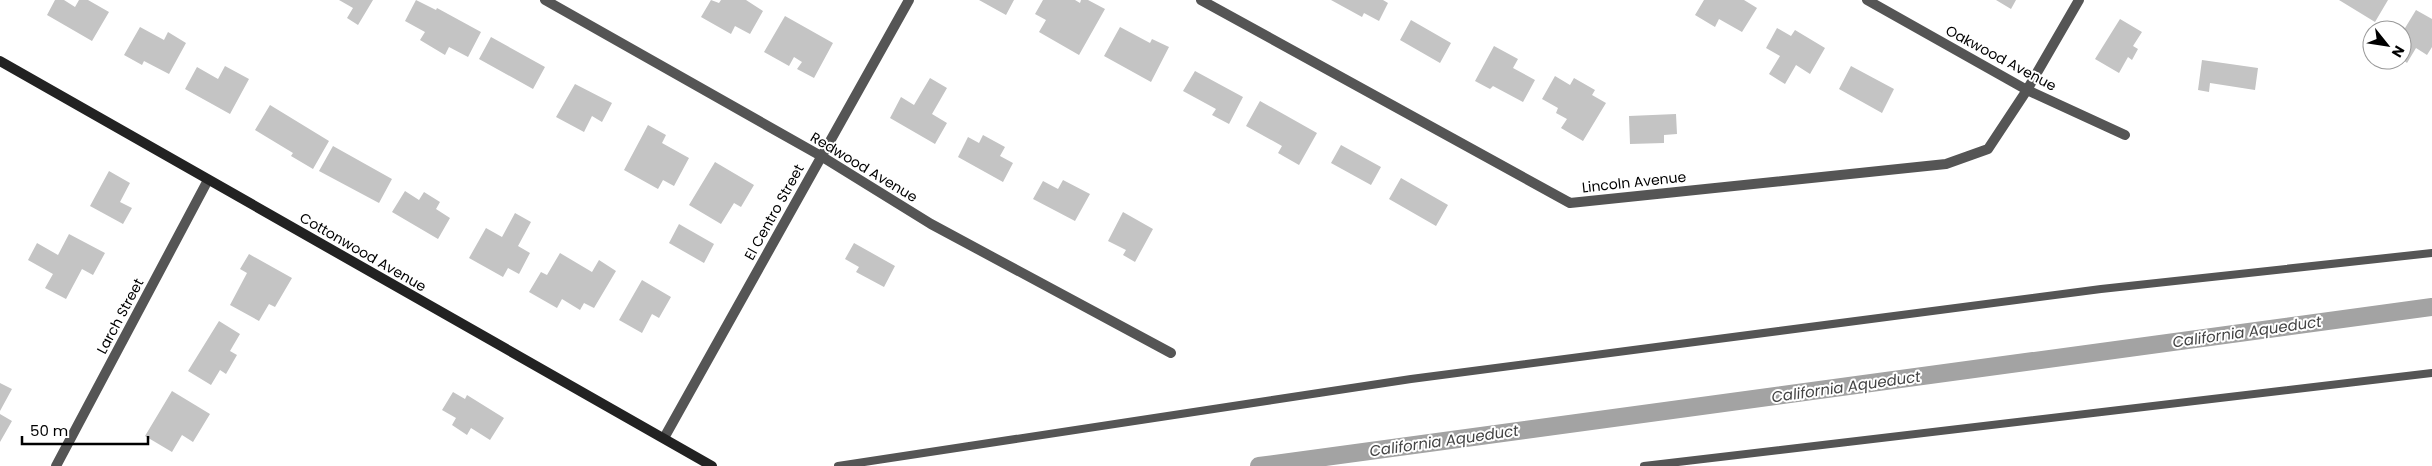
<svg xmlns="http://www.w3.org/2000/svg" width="2432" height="466" font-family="Poppins,sans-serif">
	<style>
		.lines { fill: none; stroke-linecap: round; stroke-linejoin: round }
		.canal { stroke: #a3a3a3; stroke-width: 18 }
		.building { fill: #c4c4c4 }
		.lane { stroke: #555; stroke-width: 8 }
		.street { stroke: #555; stroke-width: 10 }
		.secondary { stroke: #222; stroke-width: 10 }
		.labels { text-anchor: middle; stroke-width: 4; stroke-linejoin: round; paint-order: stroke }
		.street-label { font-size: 14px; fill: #000; stroke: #fff }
		.water-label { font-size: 15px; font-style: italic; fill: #444; stroke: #fff }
	</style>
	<rect width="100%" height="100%" fill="#fff"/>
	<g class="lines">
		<!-- canal -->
		<path class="canal" d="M1259 466 2432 307"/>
	</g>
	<!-- building -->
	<path class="building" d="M55 0H64L75 7 79 0H88L109 12 92 41 47 15Z
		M339 0H373L358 25 347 18 353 8Z
		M416 0 436 10 437 8 481 32 468 57 449 47 445 55 420 40 425 32 405 21Z
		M711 0 719 3 721 0H746L763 11 750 34 735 26 731 34 701 17Z
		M979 0H1014L1006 15Z
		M1043 0H1075L1080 3 1081 0H1088L1105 9 1079 55 1039 32 1046 20 1035 14Z
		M1331 0H1383L1388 3 1379 21 1364 13 1362 17Z
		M1704 0H1744L1757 8 1742 32 1719 19 1715 27 1695 15Z
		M1996 0H2016L2011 9Z
		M2339 0H2388L2375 22Z
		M2416 10 2432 19V47L2427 55 2416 48 2407 63 2402 59V33Z
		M785 16 833 43 814 78 797 69 802 62 794 57 789 66 764 52Z
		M2120 19 2142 32 2133 46 2138 49 2132 60 2128 57 2119 73 2095 59Z
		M1411 20 1451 43 1440 63 1400 40Z
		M140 27 164 40 168 32 186 43 169 74 144 61 142 65 124 55Z
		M1120 27 1150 43 1152 39 1169 47 1151 82 1104 56Z
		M1777 28 1791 36 1795 30 1825 48 1810 74 1796 65 1785 84 1769 74 1780 56 1766 48Z
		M491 37 545 67 533 89 479 59Z
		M1494 46 1518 59 1513 68 1535 80 1523 102 1493 86 1490 89 1475 81Z
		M2202 60 2258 68 2255 90 2210 83 2209 92 2198 90Z
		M225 66 249 79 230 114 185 89 197 67 218 79Z
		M1851 66 1894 89 1882 113 1839 89Z
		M1195 71 1243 97 1229 124 1212 115 1216 109 1183 91Z
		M1555 76 1570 85 1574 78 1595 90 1592 95 1606 103 1583 141 1561 128 1567 119 1556 113 1558 108 1542 99Z
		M930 78 947 88 932 114 947 123 935 144 890 118 901 97 914 105Z
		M575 84 612 103 602 122 592 116 584 132 556 117Z
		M1260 101 1317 133 1299 165 1278 153 1282 146 1246 126Z
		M270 105 329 141 313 169 291 156 293 153 255 130Z
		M1676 114 1677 134 1664 135V143L1630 144 1629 116Z
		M648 125 666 135 662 143 689 158 674 186 663 180 658 189 624 170Z
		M983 135 1005 147 1000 156 1013 163 1003 182 958 157 968 137 979 143Z
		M1341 145 1381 167 1371 185 1331 163Z
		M333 146 392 179 379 203 319 171Z
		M715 162 754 185 741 207 734 203 721 224 689 205Z
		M109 171 130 183 120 202 132 208 123 224 90 206Z
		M1401 178 1448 205 1436 226 1389 199Z
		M1063 180 1090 194 1075 221 1033 199 1043 181 1058 189Z
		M405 191 419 200 424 192 440 202 436 209 450 218 438 239 392 212Z
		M1123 212 1153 229 1135 262 1123 255 1126 250 1108 241Z
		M515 213 531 222 518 246 530 253 519 274 508 268 503 277 469 258 486 228 502 237Z
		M679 224 714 244 704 263 669 243Z
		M69 234 105 253 93 275 82 269 66 299 45 288 53 274 28 260 37 243 58 255Z
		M854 243 895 266 884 287 856 272 859 267 845 259Z
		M560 253 592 272 599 260 616 271 594 308 584 303 580 310 562 299 557 308 529 292 541 272 547 275Z
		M249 254 292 278 275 307 269 304 259 321 230 305 247 273 240 269Z
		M642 280 671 297 659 318 652 314 642 333 619 320Z
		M219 321 240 334 230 351 237 355 226 374 220 370 211 385 188 371Z
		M0 383 12 389 0 411Z
		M172 391 210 414 193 442 182 435 172 452 145 436Z
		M453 392 465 399 467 395 504 418 490 440 471 428 467 435 452 425 456 418 442 410Z
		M0 414 12 421 0 442Z"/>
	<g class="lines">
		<!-- lane -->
		<path class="lane" d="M838 466 1411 379 2101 289 2432 253
			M1644 466 2432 373"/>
		<!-- street -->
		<path class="street" d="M545 0 821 156 931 224 1171 353
			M1201 0 1570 203 1946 164 1988 149 2027 90 2079 0
			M1867 0 2027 90 2125 135
			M664 438 909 0
			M56 466 208 180"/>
		<!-- secondary -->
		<path class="secondary" d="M0 61 712 466"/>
	</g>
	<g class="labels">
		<!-- street labels -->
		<g class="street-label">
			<text transform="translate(2001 58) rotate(28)" y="5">Oakwood Avenue</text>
			<text transform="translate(864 167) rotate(31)" y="5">Redwood Avenue</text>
			<text transform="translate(1634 182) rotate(-6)" y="5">Lincoln Avenue</text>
			<text transform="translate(774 212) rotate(-61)" y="5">El Centro Street</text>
			<text transform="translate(363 252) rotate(30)" y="5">Cottonwood Avenue</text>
			<text transform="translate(120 316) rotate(-62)" y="5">Larch Street</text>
		</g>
		<!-- water labels -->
		<g class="water-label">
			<text transform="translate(2247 332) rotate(-8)" y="5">California Aqueduct</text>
			<text transform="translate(1846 387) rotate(-8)" y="5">California Aqueduct</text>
			<text transform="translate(1444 441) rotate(-8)" y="5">California Aqueduct</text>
		</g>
	</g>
	<!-- north arrow -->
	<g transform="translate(2387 45) rotate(120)"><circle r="24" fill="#ffffff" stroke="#999999"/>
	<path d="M0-4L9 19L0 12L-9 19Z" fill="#000000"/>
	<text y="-8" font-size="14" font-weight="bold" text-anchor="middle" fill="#000000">N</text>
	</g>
	<!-- scale -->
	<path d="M22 436v8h126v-8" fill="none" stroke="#000000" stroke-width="2.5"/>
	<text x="30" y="436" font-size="15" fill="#000000" stroke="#ffffff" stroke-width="4" paint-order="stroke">50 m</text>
</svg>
